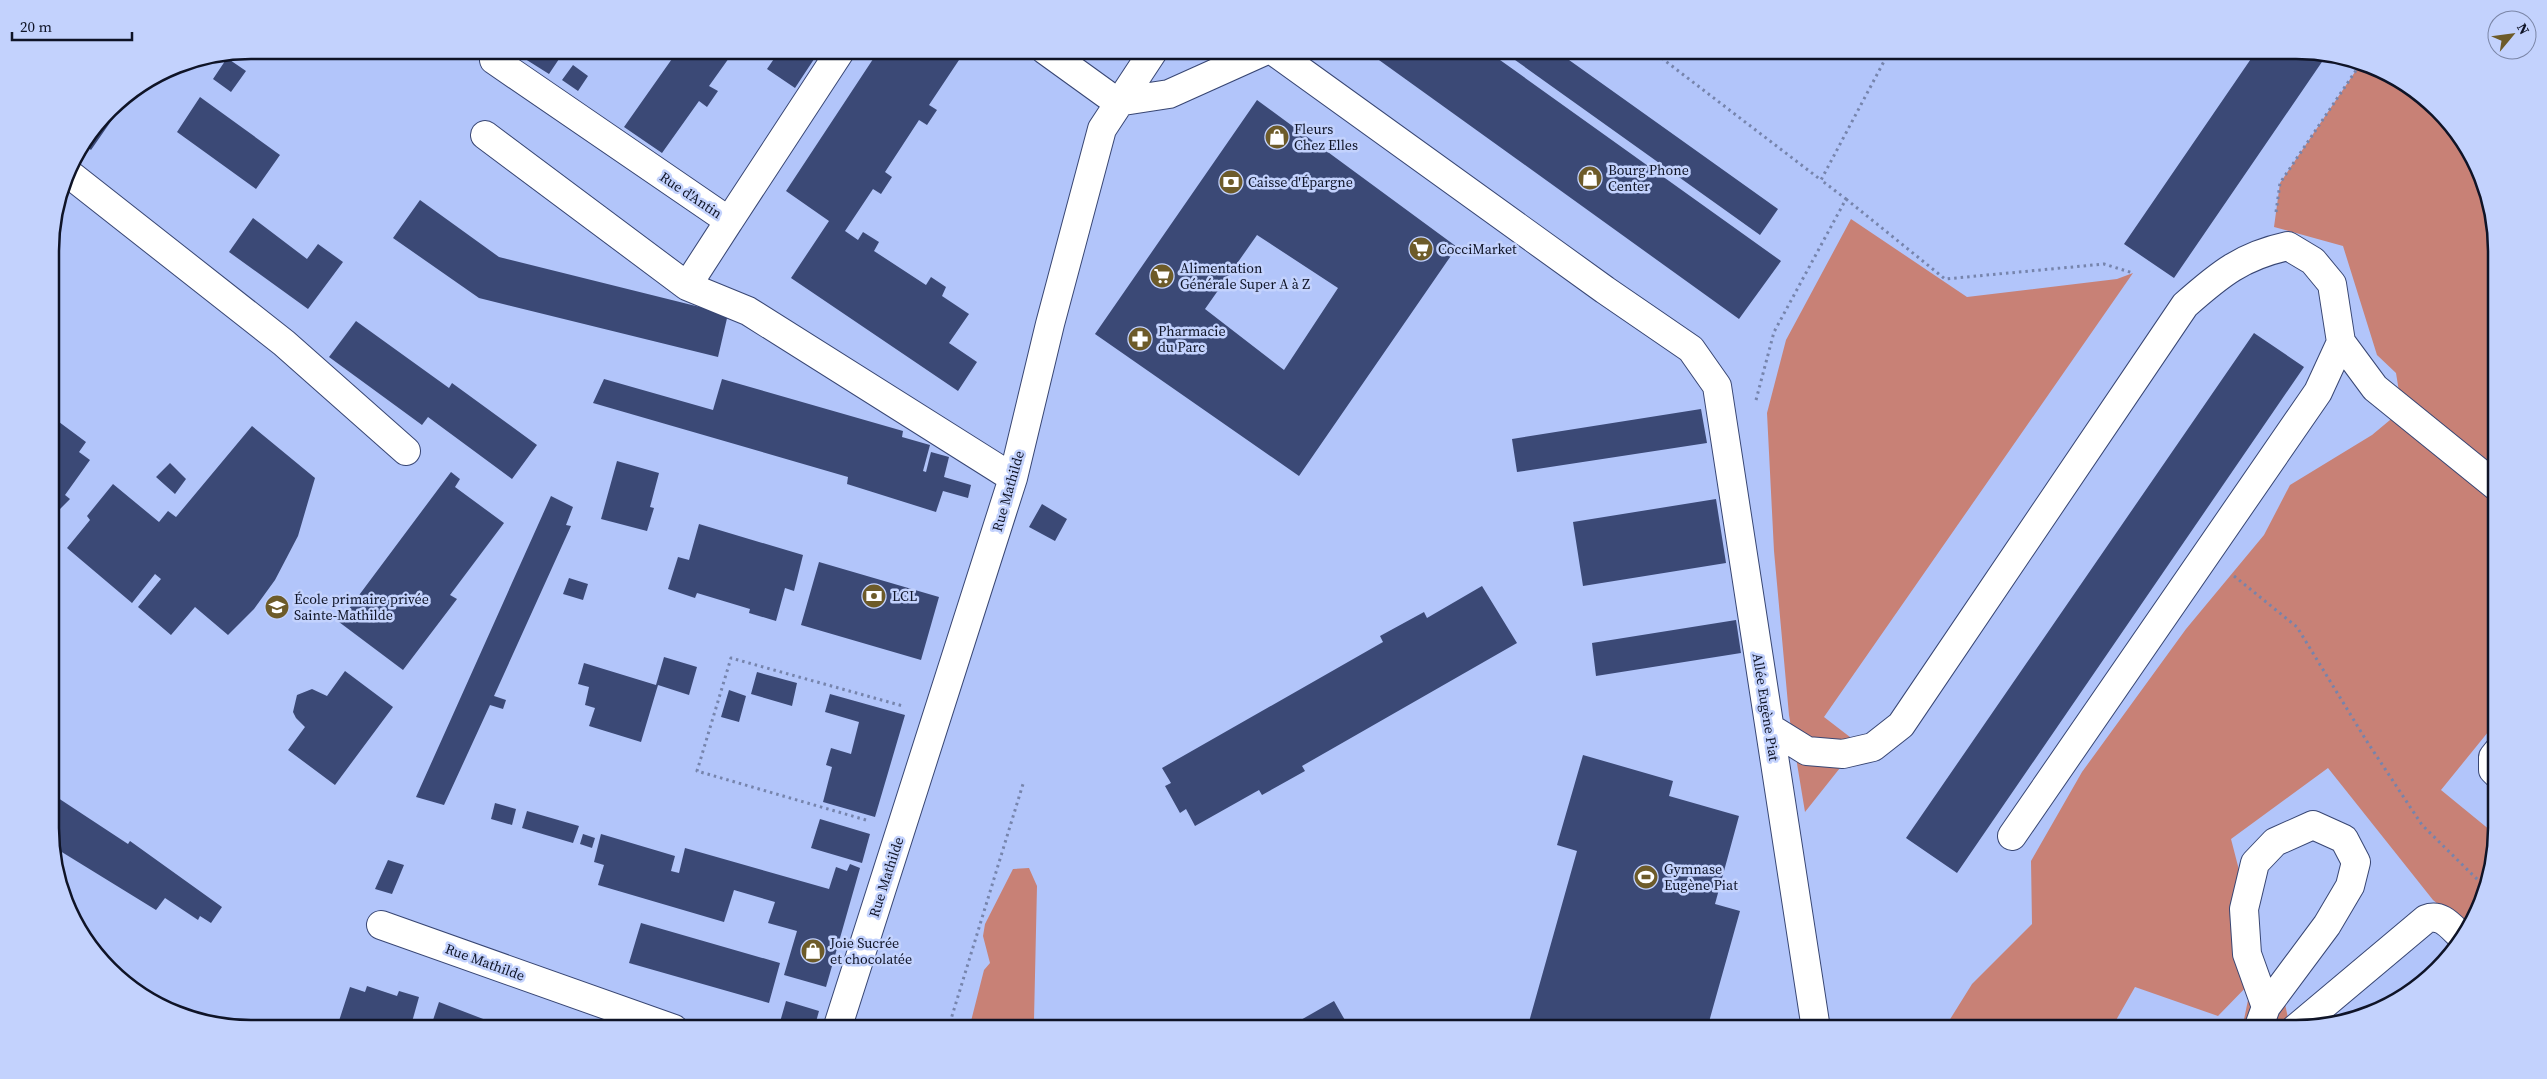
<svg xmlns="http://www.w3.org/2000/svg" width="2547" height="1079" font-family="'Source Serif 4',serif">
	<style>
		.green { fill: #c88176 }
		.building { fill: #3b4976; fill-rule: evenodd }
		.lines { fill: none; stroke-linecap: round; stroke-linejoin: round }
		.minor-casing { stroke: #384673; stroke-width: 30 }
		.path { stroke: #7684ac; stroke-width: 3; stroke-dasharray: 2.5 4; stroke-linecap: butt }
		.minor { stroke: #fff; stroke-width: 28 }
		.labels { text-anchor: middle; stroke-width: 5; stroke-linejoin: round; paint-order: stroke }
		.poi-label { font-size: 14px; fill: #0f1427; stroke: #c3d2fd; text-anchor: start }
		.street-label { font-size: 14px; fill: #0f1427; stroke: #c3d2fd }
		.rim { fill: none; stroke: #0f1427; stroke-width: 2.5 }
	</style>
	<rect width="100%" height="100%" fill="#b2c5fa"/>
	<!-- green -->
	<path class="green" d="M2361 63C2412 73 2460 128 2481 173 2488 189 2491 209 2495 225L2497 721 2441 790 2496 835 2482 905 2468 929 2433 900 2328 768 2231 839 2268 982 2285 1004 2288 1018 2280 1029H2242L2252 981 2218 1016 2135 987 2111 1029H1944L1972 984 2032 924 2031 861 2082 772 2186 629 2264 535 2290 485 2372 435 2402 410 2396 373 2377 355 2343 246 2274 227 2280 183Z
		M1851 219 1967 297 2117 279 2133 273 1824 717 1859 744 1805 812 1789 715 1774 551 1767 413 1786 340Z
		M1029 868 1037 886 1034 1020 1031 1029H969L984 970 990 963 983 936 985 924 1013 869Z"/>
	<!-- building -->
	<path class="building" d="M526 50H565L549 74 522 57Z
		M664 50 734 51 709 86 718 91 707 107 699 101 662 153 624 127 674 56Z
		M780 50H820L795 88 767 69Z
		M879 50H945L959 60 929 105 937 110 927 125 919 120 885 172 892 177 881 194 873 189 845 231 858 240 863 232 879 242 874 251 926 285 931 277 946 287 942 296 969 314 949 343 977 362 958 391 791 278 829 221 786 191Z
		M1365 50H1486L1781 261 1739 319Z
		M1501 50H1555L1778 209 1760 235Z
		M2257 50H2296L2326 56 2174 278 2124 244Z
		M227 58 246 71 231 92 213 79Z
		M573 65 588 76 578 91 562 80Z
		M200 97 280 155 256 189 177 132Z
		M118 100 123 104 91 150 84 144Z
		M1257 100 1457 247 1299 476 1095 334ZM1257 235 1338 288 1284 370 1205 309Z
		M420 200 499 257 728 314 718 357 479 298 393 238Z
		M253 218 307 259 318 244 343 262 308 309 229 252Z
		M356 321 449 388 452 383 537 445 512 479 428 417 422 425 329 357Z
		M2254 333 2304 367 1957 873 1906 838Z
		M604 379 713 410 722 379 903 431 902 437 930 445 923 471 926 472 931 452 949 457 944 477 971 485 968 498 943 491 936 512 847 484 848 477 593 403Z
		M1701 409 1707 443 1517 472 1512 439Z
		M51 416 86 442 79 452 90 460 65 495 70 499 51 518Z
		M252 426 315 478 298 536 275 580 254 609 228 635 195 607 171 635 138 607 161 579 155 574 132 603 67 548 90 520 87 516 113 484 159 522 168 511 176 517Z
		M617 461 659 473 650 507 654 508 647 531 601 519Z
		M170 463 186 479 175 494 156 477Z
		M451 472 460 479 455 487 504 523 450 595 457 599 403 670 339 622Z
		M551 496 573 507 566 525 571 526 494 696 506 700 503 709 490 705 444 805 416 797Z
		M1716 499 1726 563 1583 586 1573 522Z
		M1042 504 1067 519 1055 541 1029 527Z
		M699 524 803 555 794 591 785 588 776 621 749 613 750 609 697 593 695 598 668 589 678 557 689 560Z
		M819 562 939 597 921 660 801 625Z
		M569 578 588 584 583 600 563 594Z
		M1482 586 1517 643 1302 766 1305 771 1262 795 1259 790 1195 826 1186 809 1180 813 1165 786 1171 783 1162 768 1383 642 1380 636 1424 612 1427 618Z
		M1736 620 1741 653 1596 676 1592 643Z
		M664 657 697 667 689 695 658 685 641 742 589 726 595 708 585 705 589 687 578 684 584 663 656 685Z
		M345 671 393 707 335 785 288 750 305 727 296 718 293 712 297 695 312 689 327 696Z
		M757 672 797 683 792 706 751 694Z
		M729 690 746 696 739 722 721 717Z
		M830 694 905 715 875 817 823 802 832 767 826 765 831 748 851 754 859 722 825 712Z
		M1583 755 1673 781 1669 796 1739 816 1715 904 1740 911 1707 1029H1527L1577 851 1557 845Z
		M52 794 128 844 130 841 222 907 211 923 200 916 198 920 165 898 156 910 52 846Z
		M495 803 516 809 512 825 491 819Z
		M527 811 579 826 573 843 522 828Z
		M820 819 870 834 862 863 811 848Z
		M583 834 595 838 592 848 580 844Z
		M601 834 675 856 671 871 679 873 685 848 829 889 836 867 847 871 850 864 860 868 826 987 784 975 797 931 768 923 775 902 734 890 724 922 598 885 604 865 594 862Z
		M388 860 404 865 392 894 375 889Z
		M641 923 780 963 769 1003 629 963Z
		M367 986 397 996 399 991 419 997 410 1029H345L337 1027 350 987 365 992Z
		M786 1001 819 1011 814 1029H778Z
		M1334 1001 1350 1029H1285Z
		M439 1002 491 1022 489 1029H430Z"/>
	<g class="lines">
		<defs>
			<path id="minor" d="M501 50 494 60 729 221 841 50
				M1045 50 1117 102
				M1272 50 1605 290 1691 349 1717 386 1816 1029
				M1117 102 1169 94 1267 50
				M485 135 687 286
				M68 173 284 343 406 451
				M729 221 687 286 748 311 1013 478
				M2341 342 2375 388 2496 486
				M1770 728 1807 751 1843 754 1873 747 1901 725 2185 305C2220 274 2242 256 2288 246L2313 261 2332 284 2341 342 2318 392 2012 836
				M2497 752 2493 757V770L2497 774
				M381 925 674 1029
				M837 1029 1013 478 1050 324 1102 129 1154 50
				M2258 1029 2266 1007 2327 925 2350 886 2356 862 2344 839 2313 825 2275 842 2255 863 2244 909 2247 954 2266 1007
				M2295 1029 2426 919C2442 913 2451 927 2463 938"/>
		</defs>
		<!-- minor casing -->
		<use href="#minor" class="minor-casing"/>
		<!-- path -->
		<path class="path" d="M1651 50 1821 180
			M1846 199 1945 279 2104 264 2133 273
			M2276 212 2280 183 2361 63
			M1756 400 1774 332 1846 199 1821 180 1890 50
			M2234 576 2297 627 2366 740 2422 825 2485 887
			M866 820 697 771 731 658 903 706
			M948 1029 1023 784"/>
		<!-- minor -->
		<use href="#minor" class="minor"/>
	</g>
	<!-- icons -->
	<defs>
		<symbol id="shop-disc" viewBox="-11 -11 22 22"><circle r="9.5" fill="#6d5b29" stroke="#c3d2fd"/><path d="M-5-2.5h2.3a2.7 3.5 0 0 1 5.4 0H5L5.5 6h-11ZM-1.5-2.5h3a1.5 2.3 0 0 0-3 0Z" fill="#fff"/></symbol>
		<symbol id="bank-disc" viewBox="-11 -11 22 22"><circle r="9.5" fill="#6d5b29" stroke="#c3d2fd"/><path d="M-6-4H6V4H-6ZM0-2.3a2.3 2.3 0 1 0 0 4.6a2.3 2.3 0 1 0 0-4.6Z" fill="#fff"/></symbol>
		<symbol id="supermarket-disc" viewBox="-11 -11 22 22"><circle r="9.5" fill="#6d5b29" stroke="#c3d2fd"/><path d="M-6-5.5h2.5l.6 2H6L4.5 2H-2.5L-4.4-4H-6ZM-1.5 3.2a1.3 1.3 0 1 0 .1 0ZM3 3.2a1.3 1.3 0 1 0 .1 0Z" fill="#fff"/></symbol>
		<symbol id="pharmacy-disc" viewBox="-11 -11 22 22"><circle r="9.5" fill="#6d5b29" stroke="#c3d2fd"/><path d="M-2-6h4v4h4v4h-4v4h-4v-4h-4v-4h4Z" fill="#fff"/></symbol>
		<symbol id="school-disc" viewBox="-11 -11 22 22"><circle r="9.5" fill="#6d5b29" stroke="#c3d2fd"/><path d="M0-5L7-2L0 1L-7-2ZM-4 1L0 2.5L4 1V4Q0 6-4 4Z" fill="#fff"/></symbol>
		<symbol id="stadium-disc" viewBox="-11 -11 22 22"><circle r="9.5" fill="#6d5b29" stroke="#c3d2fd"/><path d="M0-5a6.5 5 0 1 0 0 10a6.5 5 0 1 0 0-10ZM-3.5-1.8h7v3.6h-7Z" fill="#fff"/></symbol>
	</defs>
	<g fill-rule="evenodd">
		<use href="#shop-disc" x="1263" y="123" width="28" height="28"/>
		<use href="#shop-disc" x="1576" y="164" width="28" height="28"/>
		<use href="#bank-disc" x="1217" y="168" width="28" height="28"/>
		<use href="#supermarket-disc" x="1407" y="235" width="28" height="28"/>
		<use href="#supermarket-disc" x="1148" y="262" width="28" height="28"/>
		<use href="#pharmacy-disc" x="1126" y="325" width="28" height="28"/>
		<use href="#bank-disc" x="860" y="582" width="28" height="28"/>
		<use href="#school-disc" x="263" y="593" width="28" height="28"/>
		<use href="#stadium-disc" x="1632" y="863" width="28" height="28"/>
		<use href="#shop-disc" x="799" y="937" width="28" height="28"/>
	</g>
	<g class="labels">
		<!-- poi labels -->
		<g class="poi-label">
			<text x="1294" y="134">Fleurs<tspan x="1294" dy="16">Chez Elles</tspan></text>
			<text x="1608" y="175">Bourg Phone<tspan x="1608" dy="16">Center</tspan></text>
			<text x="1248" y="187">Caisse d'Épargne</text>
			<text x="1438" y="254">CocciMarket</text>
			<text x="1180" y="273">Alimentation<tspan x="1180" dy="16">Générale Super A à Z</tspan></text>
			<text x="1158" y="336">Pharmacie<tspan x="1158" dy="16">du Parc</tspan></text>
			<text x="892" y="601">LCL</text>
			<text x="294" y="604">École primaire privée<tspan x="294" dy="16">Sainte-Mathilde</tspan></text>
			<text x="1664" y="874">Gymnase<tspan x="1664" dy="16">Eugène Piat</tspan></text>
			<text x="830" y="948">Joie Sucrée<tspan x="830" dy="16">et chocolatée</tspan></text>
		</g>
		<!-- street labels -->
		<g class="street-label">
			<text transform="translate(691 195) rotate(34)" y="5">Rue d'Antin</text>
			<text transform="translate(1008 491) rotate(-74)" y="5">Rue Mathilde</text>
			<text transform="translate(1766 707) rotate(81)" y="5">Allée Eugène Piat</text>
			<text transform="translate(886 877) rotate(-72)" y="5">Rue Mathilde</text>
			<text transform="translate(485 962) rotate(20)" y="5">Rue Mathilde</text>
		</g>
	</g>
	<!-- crop -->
	<path d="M0 0H2547V1079H0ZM251 59H2296A192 192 0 0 1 2488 251V828A192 192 0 0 1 2296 1020H251A192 192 0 0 1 59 828V251A192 192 0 0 1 251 59Z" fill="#c3d2fd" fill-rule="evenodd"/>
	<path class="rim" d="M251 59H2296A192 192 0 0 1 2488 251V828A192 192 0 0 1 2296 1020H251A192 192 0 0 1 59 828V251A192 192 0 0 1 251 59Z"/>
	<!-- north arrow -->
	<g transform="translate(2512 35) rotate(61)"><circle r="24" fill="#c3d2fd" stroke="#7b86a7"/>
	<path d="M0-4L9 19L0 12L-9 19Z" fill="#6d5b29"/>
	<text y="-8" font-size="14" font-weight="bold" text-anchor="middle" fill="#0f1427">N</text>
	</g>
	<!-- scale -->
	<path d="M12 32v8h120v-8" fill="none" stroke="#0f1427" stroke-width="2.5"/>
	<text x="20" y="32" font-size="15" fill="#0f1427" stroke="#c3d2fd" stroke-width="4" paint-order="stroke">20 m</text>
</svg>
